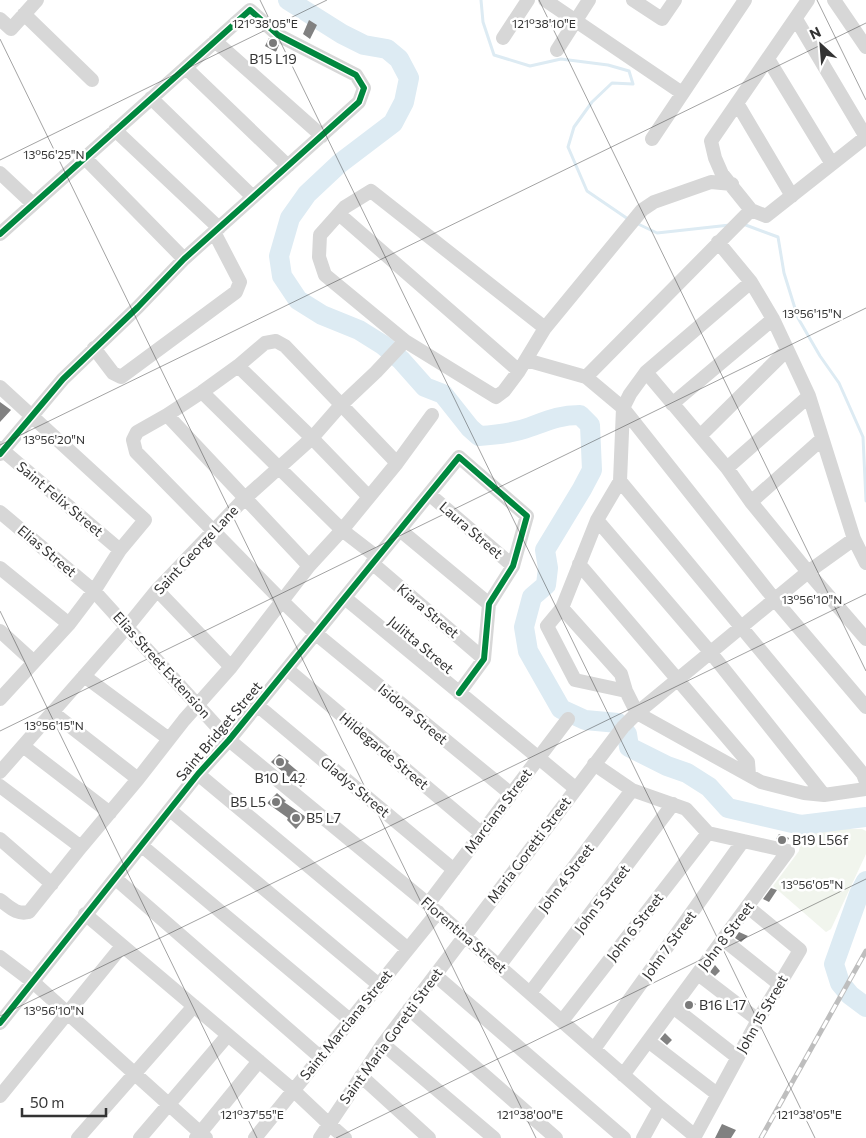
<svg xmlns="http://www.w3.org/2000/svg" width="866" height="1138" font-family="Commissioner,sans-serif">
	<style>
		.green { fill: #f1f5ed }
		.lines { fill: none; stroke-linecap: round; stroke-linejoin: round }
		.stream { stroke: #ddebf3; stroke-width: 3 }
		.river { stroke: #ddebf3; stroke-width: 20 }
		.building { fill: #818181 }
		.minor { stroke: #d7d7d7; stroke-width: 14 }
		.rail-casing { stroke: #bebebe; stroke-width: 5 }
		.rail { stroke: #fff; stroke-width: 3; stroke-dasharray: 9; stroke-linecap: butt }
		.cycleway-casing { stroke: #fff; stroke-width: 9 }
		.cycleway { stroke: #00873e; stroke-width: 6 }
		.ticks { fill: none; stroke: #333; stroke-width: 1; stroke-opacity: 0.45 }
		.poi-dot { fill: #7a7a7a; stroke: #fff; stroke-width: 2 }
		.labels { text-anchor: middle; stroke-width: 5; stroke-linejoin: round; paint-order: stroke }
		.poi-label { font-size: 14px; fill: #333; stroke: #fff; text-anchor: start }
		.street-label { font-size: 14px; fill: #333; stroke: #fff }
		.ticks-label { font-size: 12px; text-anchor: middle; fill: #333; stroke: #fff; stroke-width: 5; stroke-linejoin: round; paint-order: stroke }
	</style>
	<rect width="100%" height="100%" fill="#fff"/>
	<!-- green -->
	<path class="green" d="M817 829H862L866 831V854L831 929 826 932 773 886 799 851 802 832Z"/>
	<g class="lines">
		<!-- stream -->
		<path class="stream" d="M481 0 483 22 494 55 530 66 561 59 608 65 629 71 633 84 612 83 592 102 574 127 568 147 587 191 628 219
			M636 223 657 233 730 225
			M743 224 778 237 784 273 798 318 820 356 839 383 863 437 866 501"/>
		<!-- river -->
		<path class="river" d="M288 0 342 34 364 45 387 49 399 59 409 78 404 102 393 123 339 164 307 194 290 218 279 256 282 276 298 300 322 315 359 330 383 345 401 360 425 387 443 394 470 428 479 436C496 435 514 433 530 427 549 420 560 415 580 415L590 425 592 470 582 489 545 550 548 568 546 585 532 597 524 627 528 651 561 709 585 720 618 723 627 734 629 747 667 766 687 773 709 787 728 808 801 825 866 817
			M866 881 859 894 834 964 840 983 850 995 866 1007"/>
	</g>
	<!-- building -->
	<path class="building" d="M309 20 317 25 310 39 303 34Z
		M269 38 279 45 276 52 265 46Z
		M0 402 11 410 0 422Z
		M279 754 289 761 288 763 307 779 301 787 271 762Z
		M277 793 286 801 284 802 306 817 296 829 287 820 288 818 267 803Z
		M779 834 789 838 787 842 776 839Z
		M771 888 777 890 769 902 763 899Z
		M739 932 748 936 741 942 735 938Z
		M715 965 720 971 715 976 710 972Z
		M689 1000 696 1004 691 1010 685 1005Z
		M665 1033 672 1040 667 1045 660 1039Z
		M722 1124 736 1130 731 1138H715Z"/>
	<g class="lines">
		<!-- minor -->
		<path class="minor" d="M545 0 682 93
			M633 0 662 19 675 0
			M808 0 711 141 715 158 722 174 751 210 766 216 866 137
			M834 0 866 47
			M24 14 92 80
			M0 19 11 29 37 0
			M796 19 866 137
			M503 38 528 0
			M215 41 322 136
			M557 50 589 0
			M768 59 832 164
			M186 68 288 166
			M151 98 253 197
			M737 103 792 196
			M115 130 219 228
			M652 139 745 0
			M85 158 184 259
			M0 173 33 204
			M339 214 519 371
			M0 234 250 10 278 35 356 75 364 88 359 102 184 259 138 307 63 379 0 454
			M718 242 751 282 773 319 809 396 854 539 866 563
			M545 328 371 191 345 207 320 235 319 257 325 275 405 341 496 397 504 391 519 371 545 328 642 210 654 202 711 182 732 184
			M94 348 113 373 121 377 236 292 240 282 214 232
			M526 360 586 377 623 408 775 600 866 707
			M238 366 312 438 369 497
			M646 372 727 468 751 502 808 572 866 639
			M586 377 751 210
			M0 387 145 520 120 550 94 591 69 624 0 699
			M202 392 342 530 377 557
			M672 404 773 319
			M167 415 309 566
			M700 436 787 350
			M0 448 120 550
			M397 463 285 346 276 341 265 343 238 366 202 392 167 415 137 432 133 440 136 452 281 600 315 633 511 794
			M727 468 809 396
			M620 481 863 774 866 782
			M429 494 513 566
			M751 502 822 439
			M0 512 94 591 229 740 428 904 660 1107 695 1136
			M597 520 711 653 824 795
			M400 530 489 604
			M372 563 484 659
			M579 564 748 762 749 775
			M0 568 69 624
			M157 590 231 667
			M345 598 575 788
			M562 608 621 674 626 691 637 713 761 782 804 793 824 795 866 789
			M0 631 34 662
			M287 669 481 833
			M84 676 169 739
			M626 691 575 680 547 626 562 608 597 520 620 481 623 408 630 394 646 372 751 282
			M257 705 454 870
			M52 712 138 779
			M23 746 110 813
			M594 764 632 790 686 809 708 833 788 851 623 1075
			M0 772 127 627 157 590 244 499 312 438 340 406 376 372 405 341
			M198 774 408 949
			M0 786 81 847
			M170 810 379 985
			M0 839 52 884
			M142 846 350 1020
			M116 879 320 1057
			M0 900C10 907 16 915 29 912L81 847 138 779 184 720 231 667 309 566 342 530 397 463 432 415
			M428 904 568 719
			M85 914 293 1090 329 1124 345 1138
			M724 940 779 984
			M0 957 33 982 206 1138
			M499 966 632 790
			M698 974 758 1020
			M435 975 624 1138
			M530 993 673 804
			M673 1007 737 1057
			M409 1009 556 1138
			M562 1021 708 833
			M0 1023 198 774 229 740 459 457 527 516 513 566 489 604 484 659 459 693
			M648 1041 717 1094
			M383 1044 494 1138
			M594 1049 743 841
			M361 1076 429 1138
			M0 1096 122 946
			M78 1138 194 1006
			M140 1138 228 1035
			M196 1138 259 1061
			M255 1138 438 912
			M320 1138 383 1044 623 727 637 713 808 572 854 539
			M643 1138 660 1107
			M694 1138 758 1020 800 950 748 907"/>
		<defs>
			<path id="rail" d="M761 1138 866 951"/>
		</defs>
		<!-- rail casing -->
		<use href="#rail" class="rail-casing"/>
		<!-- rail -->
		<use href="#rail" class="rail"/>
		<defs>
			<path id="cycleway" d="M0 234 250 10 278 35 356 75 364 88 359 102 184 259 138 307 63 379 0 454
				M0 1023 198 774 229 740 459 457 527 516 513 566 489 604 484 659 459 693"/>
		</defs>
		<!-- cycleway casing -->
		<use href="#cycleway" class="cycleway-casing"/>
		<!-- cycleway -->
		<use href="#cycleway" class="cycleway"/>
	</g>
	<!-- ticks -->
	<path class="ticks" d="M260 0 815 1138M539 0 866 671M817 0 866 100M0 39 536 1138M0 160 327 0M0 445 866 23M0 611 257 1138M0 731 866 308M0 1016 866 594M336 1138 866 879"/>
	<!-- markers -->
	<g class="poi-dot">
		<circle cx="273" cy="43" r="5"/>
		<circle cx="280" cy="762" r="5"/>
		<circle cx="276" cy="802" r="5"/>
		<circle cx="296" cy="818" r="5"/>
		<circle cx="782" cy="840" r="5"/>
		<circle cx="689" cy="1005" r="5"/>
	</g>
	<g class="labels">
		<!-- poi labels -->
		<g class="poi-label">
			<text x="273" y="64" text-anchor="middle">B15 L19</text>
			<text x="280" y="783" text-anchor="middle">B10 L42</text>
			<text x="266" y="807" text-anchor="end">B5 L5</text>
			<text x="306" y="823">B5 L7</text>
			<text x="792" y="845">B19 L56f</text>
			<text x="699" y="1010">B16 L17</text>
		</g>
		<!-- street labels -->
		<g class="street-label">
			<text transform="translate(60 499) rotate(40)" y="5">Saint Felix Street</text>
			<text transform="translate(471 530) rotate(41)" y="5">Laura Street</text>
			<text transform="translate(196 550) rotate(-47)" y="5">Saint George Lane</text>
			<text transform="translate(47 551) rotate(40)" y="5">Elias Street</text>
			<text transform="translate(428 611) rotate(40)" y="5">Kiara Street</text>
			<text transform="translate(421 645) rotate(40)" y="5">Julitta Street</text>
			<text transform="translate(162 665) rotate(48)" y="5">Elias Street Extension</text>
			<text transform="translate(413 714) rotate(40)" y="5">Isidora Street</text>
			<text transform="translate(219 731) rotate(-50)" y="5">Saint Bridget Street</text>
			<text transform="translate(384 751) rotate(40)" y="5">Hildegarde Street</text>
			<text transform="translate(355 787) rotate(40)" y="5">Gladys Street</text>
			<text transform="translate(498 811) rotate(-53)" y="5">Marciana Street</text>
			<text transform="translate(529 850) rotate(-53)" y="5">Maria Goretti Street</text>
			<text transform="translate(566 878) rotate(-53)" y="5">John 4 Street</text>
			<text transform="translate(602 899) rotate(-53)" y="5">John 5 Street</text>
			<text transform="translate(635 927) rotate(-52)" y="5">John 6 Street</text>
			<text transform="translate(464 935) rotate(41)" y="5">Florentina Street</text>
			<text transform="translate(726 936) rotate(-53)" y="5">John 8 Street</text>
			<text transform="translate(669 945) rotate(-54)" y="5">John 7 Street</text>
			<text transform="translate(762 1014) rotate(-60)" y="5">John 15 Street</text>
			<text transform="translate(346 1025) rotate(-51)" y="5">Saint Marciana Street</text>
			<text transform="translate(391 1036) rotate(-54)" y="5">Saint Maria Goretti Street</text>
		</g>
	</g>
	<g class="ticks-label">
		<text x="265" y="28">121°38'05"E</text>
		<text x="544" y="28">121°38'10"E</text>
		<text x="54" y="159">13°56'25"N</text>
		<text x="812" y="318">13°56'15"N</text>
		<text x="54" y="444">13°56'20"N</text>
		<text x="812" y="604">13°56'10"N</text>
		<text x="54" y="730">13°56'15"N</text>
		<text x="812" y="889">13°56'05"N</text>
		<text x="54" y="1015">13°56'10"N</text>
		<text x="252" y="1119">121°37'55"E</text>
		<text x="530" y="1119">121°38'00"E</text>
		<text x="809" y="1119">121°38'05"E</text>
	</g>
	<!-- north arrow -->
	<g transform="translate(821 45) rotate(334)" stroke="#ffffff" stroke-width="4" paint-order="stroke">
	<path d="M0-4L9 19L0 12L-9 19Z" fill="#333333"/>
	<text y="-8" font-size="14" font-weight="bold" text-anchor="middle" fill="#333333">N</text>
	</g>
	<!-- scale -->
	<path d="M22 1108v8h84v-8" fill="none" stroke="#333333" stroke-width="2.5"/>
	<text x="30" y="1108" font-size="15" fill="#333333" stroke="#ffffff" stroke-width="4" paint-order="stroke">50 m</text>
</svg>
